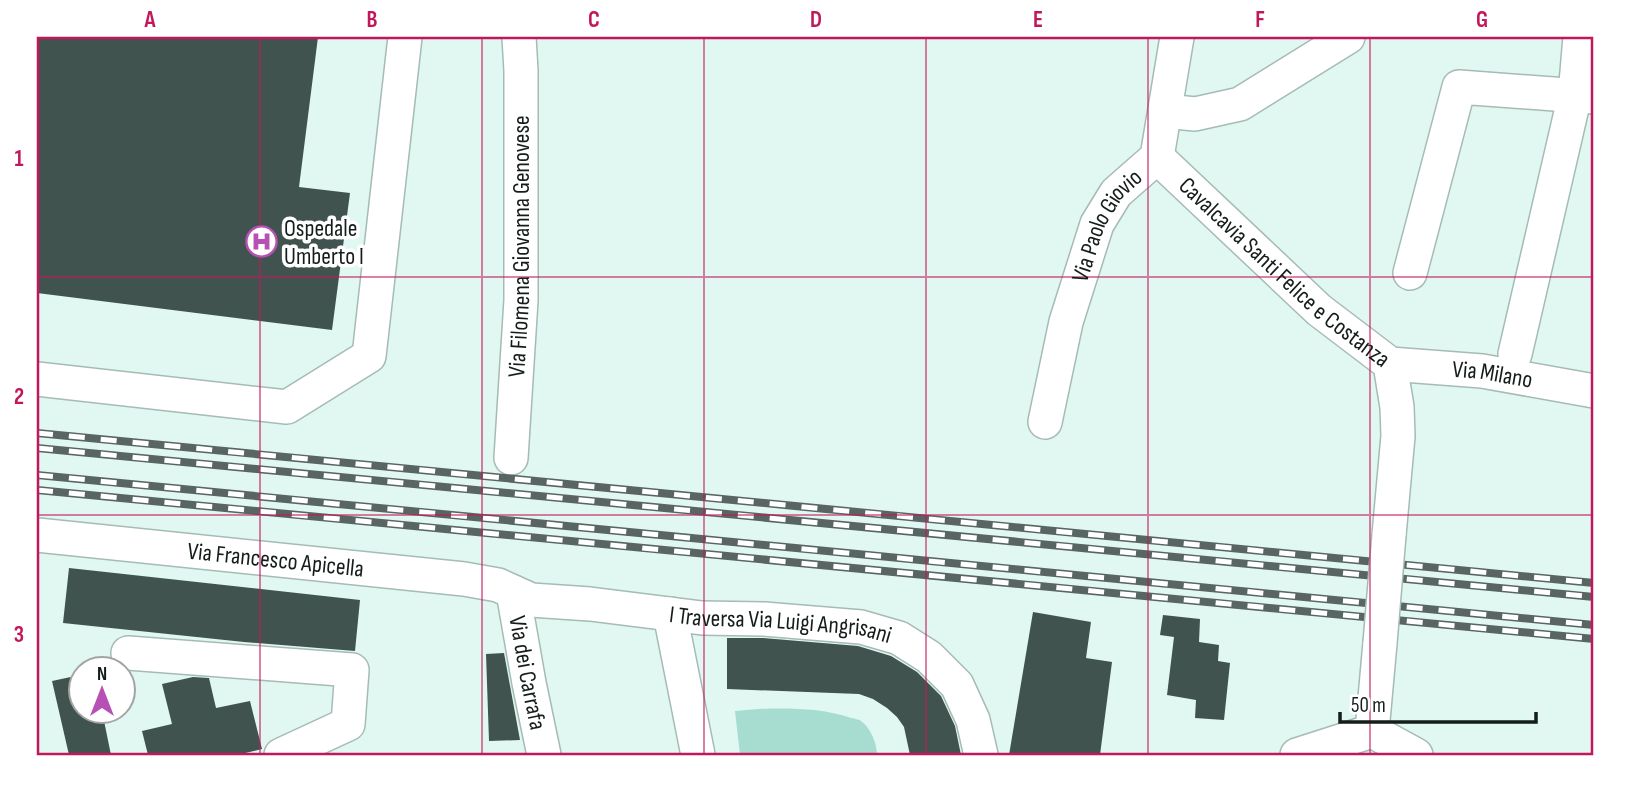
<svg xmlns="http://www.w3.org/2000/svg" width="1631" height="792" font-family="'Sofia Sans Condensed',sans-serif">
	<style>
		.green { fill: #a7ddd1 }
		.building { fill: #41534f }
		.lines { fill: none; stroke-linecap: round; stroke-linejoin: round }
		.minor-casing { stroke: #a6bbb5; stroke-width: 36 }
		.minor { stroke: #fff; stroke-width: 33 }
		.rail-casing { stroke: #586562; stroke-width: 8 }
		.rail { stroke: #fff; stroke-width: 5; stroke-dasharray: 16; stroke-linecap: butt }
		.minor-bridge-casing { stroke: #a6bbb5; stroke-width: 36; stroke-linecap: butt }
		.minor-bridge { stroke: #fff; stroke-width: 33 }
		.grid { fill: none; stroke: #c2185b; stroke-width: 2; stroke-opacity: 0.55 }
		.labels { text-anchor: middle; stroke-width: 7; stroke-linejoin: round; paint-order: stroke }
		.poi-label { font-size: 24px; fill: #151d1b; stroke: #fff; text-anchor: start }
		.street-label { font-size: 24px; fill: #151d1b; stroke: #fff }
		.neatline { fill: none; stroke: #c2185b; stroke-width: 2.5 }
		.grid-label { font-size: 23px; text-anchor: middle; font-weight: bold; fill: #c2185b }
	</style>
	<rect width="100%" height="100%" fill="#e1f7f2"/>
	<!-- green -->
	<path class="green" d="M758 709C790 708 821 708 851 718 853 718 860 720 861 721 871 728 877 744 877 755H740L735 711Z"/>
	<!-- building -->
	<path class="building" d="M37 37H318L299 187 350 193 332 330 37 293Z
		M69 568 360 600 355 651 244 642 63 623Z
		M1033 612 1091 622 1086 658 1112 662 1100 755H1009Z
		M1163 615 1200 619 1199 642 1219 645 1218 661 1230 663 1224 720 1195 718 1196 700 1167 695 1174 637 1160 635Z
		M727 638H763L858 646 891 656 917 672 941 696 955 726 961 755H910L904 727 897 717 887 708 873 699 859 694 727 689Z
		M504 653 520 740 489 741 486 654Z
		M80 675V711H102L111 755H69L52 681Z
		M193 677 209 678 216 708 250 701 262 749 237 755H148L142 731 172 724 162 684Z"/>
	<g class="lines">
		<defs>
			<g id="minor">
				<path d="M1165 111 1195 114 1240 104 1348 37"/>
				<path id="s1" d="M1157 157 1319 310 1390 364 1397 407 1398 436 1389 535"/>
				<path d="M1410 273 1459 87 1594 97"/>
				<path d="M1515 354 1575 95 1580 37"/>
				<path id="s2" d="M1390 364 1482 371 1594 391"/>
				<path d="M37 379 287 407 369 356 405 37"/>
				<path id="s3" d="M1045 422 1066 322 1097 224 1116 193 1157 157 1177 37"/>
				<path id="s4" d="M511 458 521 300V71L519 37"/>
				<path id="s5" d="M37 535 464 579 498 585 531 600 590 604 702 618 764 619 861 627 899 638 929 657 957 685 973 720 981 755"/>
				<path id="s6" d="M513 592 529 683 544 755"/>
				<path d="M670 614 698 755"/>
				<path d="M128 653 352 670 348 724 281 755"/>
				<path d="M1372 731 1380 643"/>
				<path d="M1297 755 1372 731 1416 755"/>
			</g>
		</defs>
		<!-- minor casing -->
		<use href="#minor" class="minor-casing"/>
		<!-- minor -->
		<use href="#minor" class="minor"/>
		<defs>
			<path id="rail" d="M37 433 1594 583
				M37 448 1594 597
				M37 475 1594 625
				M37 490 1594 639"/>
		</defs>
		<!-- rail casing -->
		<use href="#rail" class="rail-casing"/>
		<!-- rail -->
		<use href="#rail" class="rail"/>
		<defs>
			<path id="minor-bridge" d="M1380 643 1389 535"/>
		</defs>
		<!-- minor-bridge casing -->
		<use href="#minor-bridge" class="minor-bridge-casing"/>
		<!-- minor-bridge -->
		<use href="#minor-bridge" class="minor-bridge"/>
	</g>
	<!-- grid -->
	<path class="grid" d="M260 37V755M482 37V755M704 37V755M926 37V755M1148 37V755M1370 37V755M37 277H1594M37 515H1594"/>
	<!-- icons -->
	<defs>
		<symbol id="hospital-ring" viewBox="-11 -11 22 22"><circle r="9.5" fill="#fff" stroke="#b750b4" stroke-width="1.5"/><path d="M-5-5h3v3.5h4V-5h3V5h-3V1.5h-4V5h-3Z" fill="#b750b4"/></symbol>
	</defs>
	<g fill-rule="evenodd">
		<use href="#hospital-ring" x="244" y="224" width="35" height="35"/>
	</g>
	<g class="labels">
		<!-- poi labels -->
		<g class="poi-label">
			<text x="284" y="236">Ospedale<tspan x="284" dy="28">Umberto I</tspan></text>
		</g>
		<!-- street labels -->
		<g class="street-label">
			<text dy="8" stroke="none"><textPath href="#s3" startOffset="208">Via Paolo Giovio</textPath></text>
			<text dy="8" stroke="none"><textPath href="#s4" startOffset="212">Via Filomena Giovanna Genovese</textPath></text>
			<text dy="8" stroke="none"><textPath href="#s1" startOffset="172">Cavalcavia Santi Felice e Costanza</textPath></text>
			<text dy="8" stroke="none"><textPath href="#s2" startOffset="103">Via Milano</textPath></text>
			<text dy="8" stroke="none"><textPath href="#s5" startOffset="240">Via Francesco Apicella</textPath></text>
			<text dy="8" stroke="none"><textPath href="#s5" startOffset="751">I Traversa Via Luigi Angrisani</textPath></text>
			<text dy="8" stroke="none"><textPath href="#s6" startOffset="82">Via dei Carrafa</textPath></text>
		</g>
	</g>
	<!-- border -->
	<rect width="1631" height="792" fill="none" stroke="#ffffff" stroke-width="77"/>
	<!-- north arrow -->
	<g transform="translate(102 690)"><circle r="33" fill="#ffffff" stroke="#a1a5a4" stroke-width="2"/>
	<path d="M0-5L12 26L0 18L-12 26Z" fill="#b750b4"/>
	<text y="-10" font-size="19" font-weight="bold" text-anchor="middle" fill="#151d1b">N</text>
	</g>
	<!-- scale -->
	<path d="M1340 712v10h196v-10" fill="none" stroke="#151d1b" stroke-width="3.5"/>
	<text x="1351" y="712" font-size="21" fill="#151d1b" stroke="#ffffff" stroke-width="5" paint-order="stroke">50 m</text>
	<rect x="38" y="38" width="1554" height="716" class="neatline"/>
	<g class="grid-label">
		<text x="150" y="27">A</text>
		<text x="372" y="27">B</text>
		<text x="594" y="27">C</text>
		<text x="816" y="27">D</text>
		<text x="1038" y="27">E</text>
		<text x="1260" y="27">F</text>
		<text x="1482" y="27">G</text>
		<text x="19" y="166">1</text>
		<text x="19" y="404">2</text>
		<text x="19" y="642">3</text>
	</g>
</svg>
